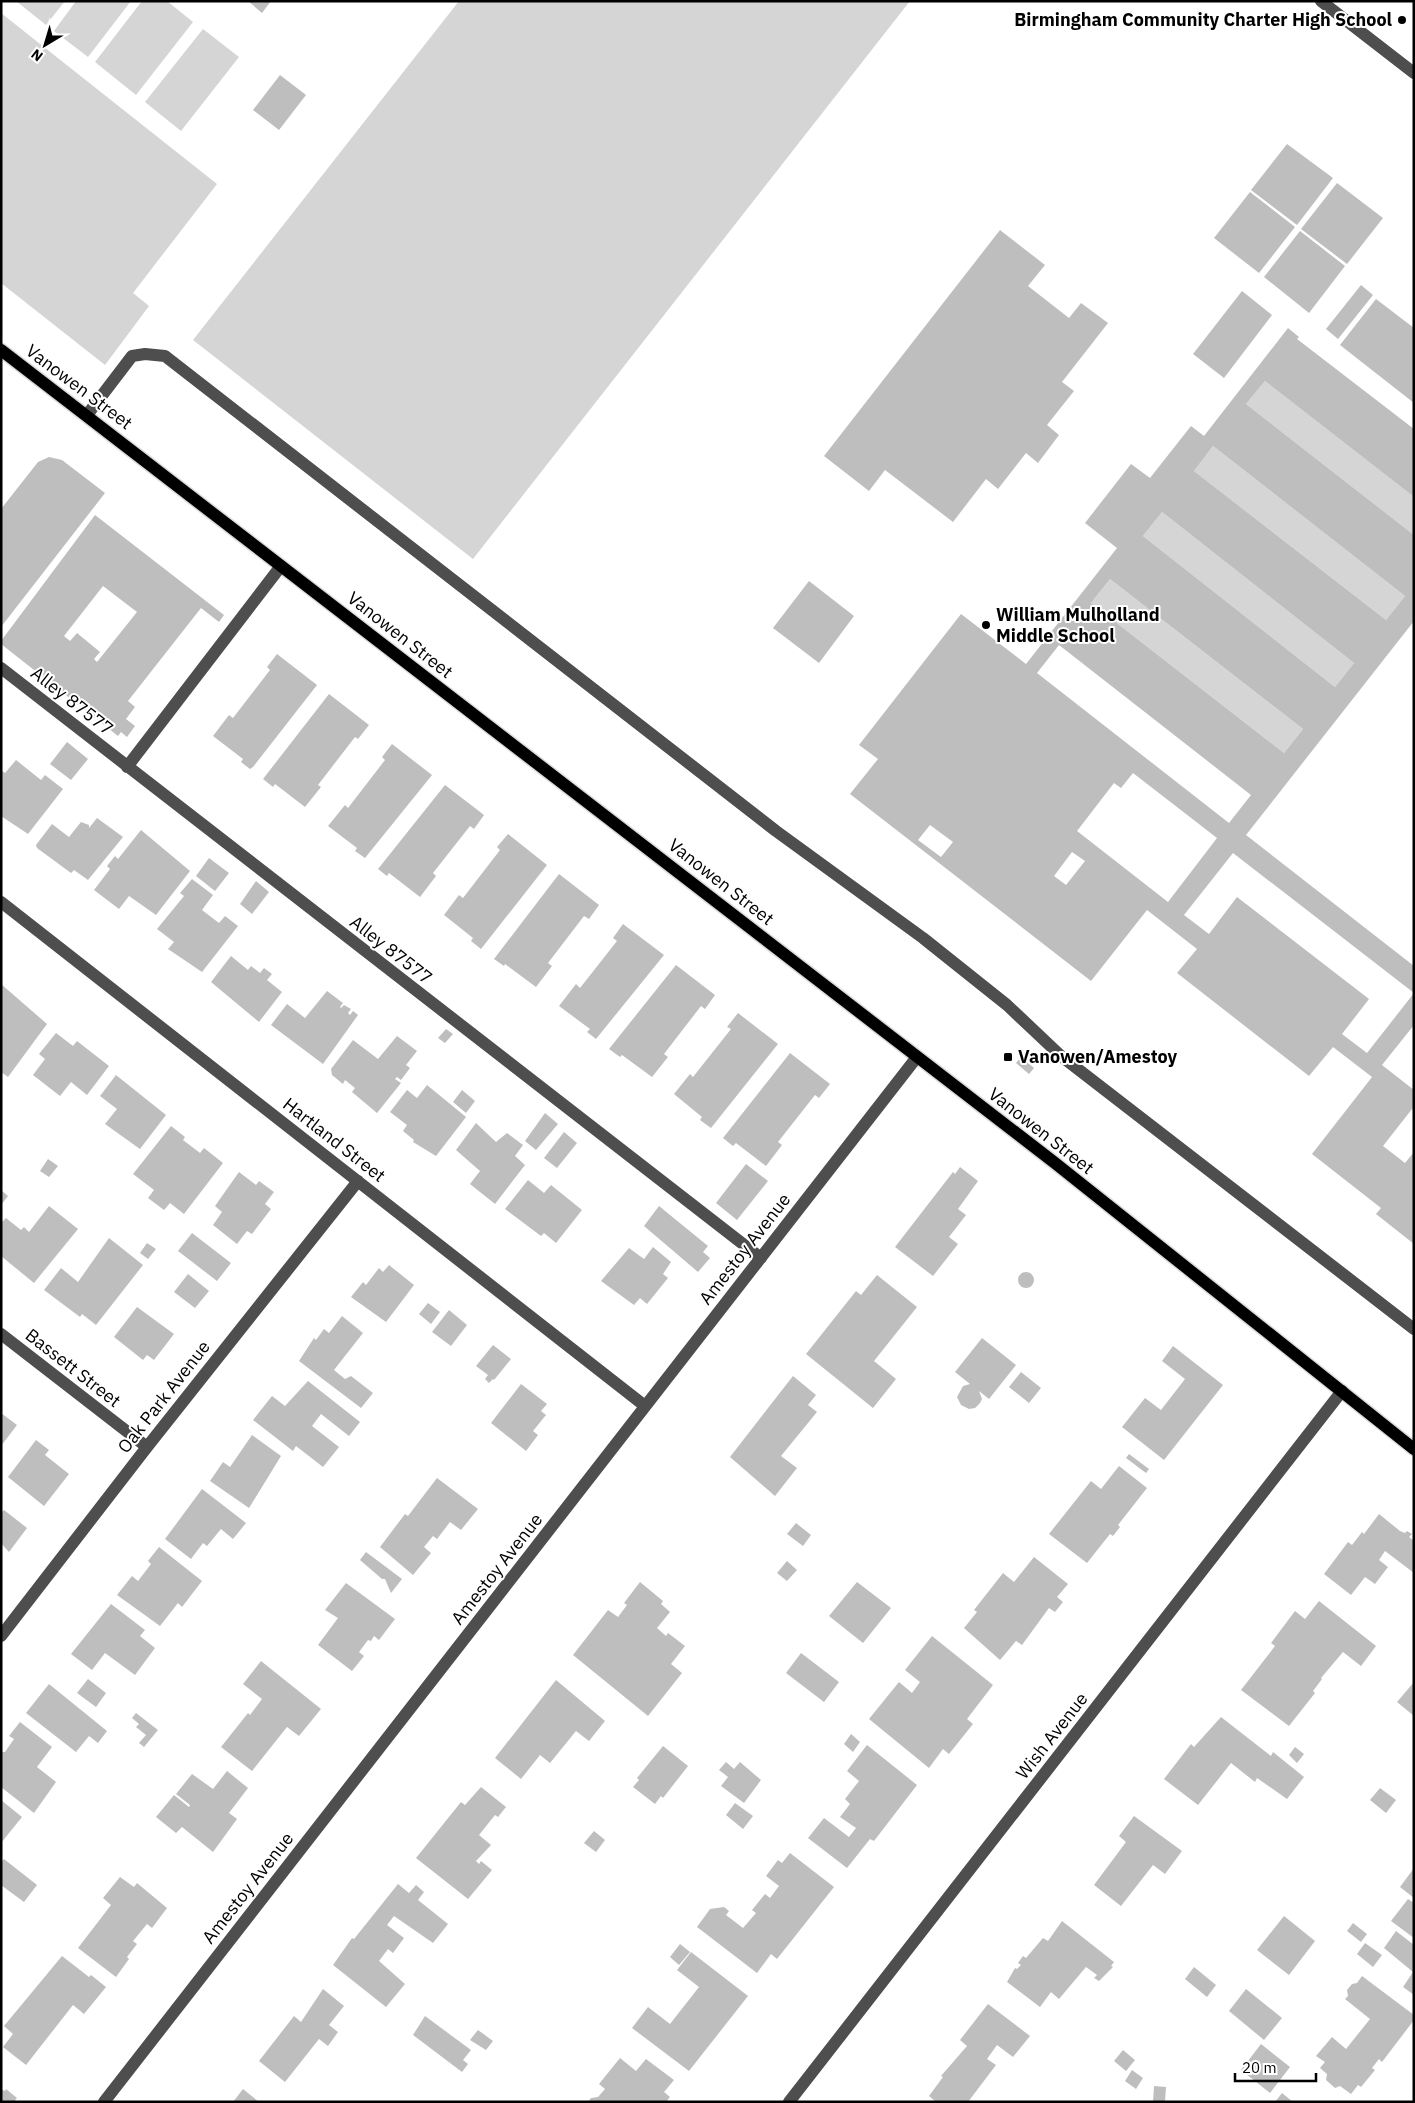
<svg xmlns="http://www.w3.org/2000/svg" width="1415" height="2103" font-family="'IBM Plex Sans',sans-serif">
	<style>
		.green { fill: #d5d5d5 }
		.building { fill: #bebebe; fill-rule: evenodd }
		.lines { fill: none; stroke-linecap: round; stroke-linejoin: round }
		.major-casing { stroke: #dbdbdb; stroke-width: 15 }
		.minor { stroke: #4e4e4e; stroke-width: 12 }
		.major { stroke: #000; stroke-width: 12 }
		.poi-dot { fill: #000; stroke: #fff; stroke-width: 2 }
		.labels { text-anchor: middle; stroke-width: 4; stroke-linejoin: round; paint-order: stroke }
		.poi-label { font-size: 18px; font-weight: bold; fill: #000; stroke: #fff; text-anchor: start }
		.street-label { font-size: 18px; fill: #000; stroke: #fff }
	</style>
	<rect width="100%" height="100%" fill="#fff"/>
	<!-- green -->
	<path class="green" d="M16 1H65L46 25Z
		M76 1H131L88 57 54 31Z
		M142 1H167L193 22 136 95 95 62Z
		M459 1H910L473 559 193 340Z
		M1 13 217 184 133 293 149 306 105 365 1 283Z
		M203 29 239 57 181 131 145 102Z
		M1265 381 1414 497V535L1246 404Z
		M1213 446 1405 596 1386 620 1194 471Z
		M1162 512 1354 663 1335 687 1143 536Z
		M1110 579 1303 729 1284 753 1091 603Z"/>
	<!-- building -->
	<path class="building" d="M248 1H271L262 13Z
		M280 75 306 95 279 130 253 110Z
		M1287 144 1333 178 1297 225 1251 190Z
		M1337 183 1383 218 1347 264 1301 229Z
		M1250 192 1295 227 1259 273 1214 238Z
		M1000 230 1045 265 1028 286 1069 318 1081 303 1108 323 1062 382 1074 391 1047 425 1059 435 1038 463 1026 453 998 489 986 479 953 522 885 470 869 491 824 456Z
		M1300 231 1345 266 1309 313 1264 277Z
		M1361 285 1373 295 1338 339 1326 329Z
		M1242 291 1272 315 1224 378 1193 354Z
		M1376 299 1414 328V403L1340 345Z
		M1288 328 1299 337 1297 339 1414 429V497L1265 381 1246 404 1414 535V621L1246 835 1414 966V1025L1382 1065 1414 1090V1110L1412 1109 1383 1146 1405 1163 1414 1152V1244L1376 1214 1381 1208 1312 1154 1372 1077 1333 1047 1309 1076 1177 973 1197 949 1147 910 1091 981 850 794 878 759 859 745 961 614 1026 664 1117 548 1085 523 1131 464 1150 478 1191 426 1204 436ZM1213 446 1405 596 1386 620 1194 471ZM1162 512 1354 663 1335 687 1143 536ZM1110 579 1303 729 1284 753 1091 603ZM1059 645 1251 795 1229 823 1037 673ZM1133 773 1217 838 1168 902 1077 831 1114 783 1121 788ZM930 825 953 842 941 857 918 840ZM1072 852 1085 861 1066 885 1054 876ZM1233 853 1414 993 1367 1053 1342 1034 1369 999 1237 897 1209 934 1184 915Z
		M49 457 62 460 105 493 1 627V509L38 462Z
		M95 515 224 615 219 622 201 608 128 701 135 707 126 719 135 726 127 737 121 732 118 736 1 644V641ZM103 586 137 612 97 662 94 659 100 652 77 633 70 641 64 636Z
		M809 581 854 616 819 663 773 628Z
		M277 654 317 685 253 767 250 769 241 762 243 759 213 736 229 715 233 718 270 670 267 667Z
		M329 694 369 725 358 739 355 737 318 785 321 787 305 807 275 784 273 787 263 779Z
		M67 742 88 759 71 780 50 764Z
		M392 744 432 775 365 858 355 851 357 848 328 826 345 805 348 808 385 760 382 757Z
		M16 760 41 780 45 775 63 789 28 834 1 816V770L5 773Z
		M445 785 484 815 474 829 470 826 433 873 436 876 420 897 389 873 387 876 378 869Z
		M97 818 123 837 88 880 74 870 71 873 37 848 36 845 52 824 69 837 81 822 89 825V828Z
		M141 830 190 871 156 915 129 896 119 909 94 890 110 869 107 866 115 856 118 859Z
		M508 834 547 865 481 949 471 941 473 938 444 915 459 895 463 898 500 850 497 847Z
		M209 858 229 873 215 891 196 876Z
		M559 874 599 905 589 919 584 916 548 963 552 966 536 987 505 964 504 966 494 959Z
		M192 879 213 895 202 910 219 923 225 916 238 926 202 972 168 949 174 942 157 929 184 896 180 893Z
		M256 881 269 892 252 914 240 904Z
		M623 924 664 955 596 1039 587 1032 590 1029 559 1006 576 984 580 988 617 941 613 938Z
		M231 956 248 970 251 966 260 973 264 968 272 974 267 980 282 992 259 1022 211 982Z
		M676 965 715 995 705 1009 701 1006 664 1054 668 1057 652 1077 622 1055 620 1057 609 1049Z
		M1 984 47 1024 8 1077 1 1072Z
		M327 991 343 1003 340 1007 341 1008 344 1005 351 1009 348 1013 350 1015 353 1011 358 1015 323 1064 271 1025 287 1004 305 1018Z
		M738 1013 778 1044 711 1128 700 1120 702 1117 674 1094 690 1074 693 1077 731 1029 727 1027Z
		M446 1029 453 1034 445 1043 438 1038Z
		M56 1033 73 1046 77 1041 109 1066 87 1095 71 1082 60 1096 33 1075 45 1059 39 1054Z
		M397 1036 417 1051 406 1065 410 1068 401 1080 397 1077 395 1079 401 1083 377 1113 352 1092 355 1088 345 1080 343 1084 332 1075 331 1069 353 1040 378 1059Z
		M790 1053 830 1084 819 1098 815 1095 778 1142 782 1145 766 1166 736 1143 733 1146 723 1138Z
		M1021 1057 1034 1068 1029 1074 1016 1063Z
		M116 1075 166 1115 140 1149 105 1124 117 1109 100 1096Z
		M427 1085 466 1117 436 1156 413 1142 414 1140 403 1131 407 1125 390 1112 407 1090 417 1098Z
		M462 1090 475 1101 466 1113 453 1102Z
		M545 1113 558 1124 536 1150 525 1141Z
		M476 1123 496 1142 507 1133 523 1145 515 1156 525 1165 495 1204 470 1184 480 1171 456 1150Z
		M171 1126 185 1137 183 1140 200 1153 204 1148 223 1163 184 1214 170 1203 164 1210 148 1198 154 1190 133 1174Z
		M564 1132 577 1143 557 1168 544 1158Z
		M48 1159 58 1166 49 1177 40 1171Z
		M746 1164 768 1181 737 1220 716 1203Z
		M960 1167 978 1181 958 1209 966 1215 949 1237 958 1244 933 1276 895 1247 953 1172 955 1174Z
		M239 1172 256 1185 259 1181 274 1192 265 1204 271 1209 252 1234 247 1231 237 1244 213 1225 222 1212 215 1206Z
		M528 1180 544 1193 551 1185 582 1210 556 1243 544 1233 541 1236 505 1209Z
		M1 1190 8 1196 1 1205Z
		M49 1206 78 1229 34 1283 1 1256V1223L6 1218 21 1230 24 1227 29 1232Z
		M659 1206 708 1246 703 1252 710 1258 698 1272 644 1226Z
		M192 1233 231 1263 217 1281 178 1251Z
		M109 1238 143 1265 96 1325 82 1314 80 1317 44 1290 61 1268 78 1282Z
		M147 1243 156 1249 148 1259 140 1253Z
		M653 1247 671 1262 663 1274 668 1278 647 1304 640 1298 634 1305 601 1281 629 1248 644 1259Z
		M389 1265 414 1285 386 1322 351 1297 363 1282 366 1285 379 1268 383 1272Z
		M1018 1280a8 8 0 1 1 16 0a8 8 0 1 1-16 0Z
		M188 1274 209 1291 195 1308 174 1292Z
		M877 1275 917 1307 874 1361 896 1379 873 1408 806 1354 856 1291 861 1295Z
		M428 1303 440 1312 431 1324 419 1314Z
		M137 1307 174 1334 154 1360 147 1355 143 1360 114 1337Z
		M449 1310 467 1325 451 1346 432 1332Z
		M342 1316 363 1333 334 1370 345 1379 351 1376 373 1393 361 1408 299 1361 314 1338 316 1340 324 1329 329 1333Z
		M982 1338 1016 1365 989 1399 979 1391 982 1399 980 1403 975 1408 969 1409 961 1405 957 1397 963 1386 970 1384 955 1372Z
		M493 1345 511 1359 494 1380 493 1379 489 1383 485 1379 488 1375 476 1366Z
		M1173 1346 1223 1385 1164 1460 1122 1427 1145 1398 1161 1410 1185 1379 1162 1361Z
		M1021 1372 1041 1388 1029 1403 1009 1387Z
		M793 1376 816 1395 808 1405 817 1412 781 1456 797 1468 775 1496 730 1457Z
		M308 1381 360 1422 349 1436 321 1414 312 1426 339 1447 323 1467 296 1446 293 1451 253 1420 272 1396 285 1406Z
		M521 1384 547 1404 541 1411 546 1415 533 1431 538 1435 526 1451 491 1423Z
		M1 1413 17 1425 1 1446Z
		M252 1435 281 1456 249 1508 210 1481 223 1462 230 1467Z
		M36 1440 49 1450 45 1455 69 1474 44 1506 8 1477Z
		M1129 1454 1149 1469 1146 1473 1126 1458Z
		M1119 1466 1147 1488 1118 1525 1120 1527 1113 1536 1110 1534 1087 1563 1049 1534 1091 1481 1101 1489Z
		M437 1478 478 1509 461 1530 450 1522 437 1539 433 1536 424 1547 431 1553 413 1575 380 1547 405 1514 408 1516Z
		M202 1489 246 1523 233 1539 221 1529 207 1546 203 1543 191 1559 165 1539Z
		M4 1510 27 1528 9 1552 1 1543V1513Z
		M1379 1514 1400 1531 1405 1533 1407 1531 1412 1534 1409 1537 1414 1541V1573L1385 1551 1379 1560 1388 1567 1375 1584 1365 1577 1351 1595 1324 1574 1348 1542 1352 1545 1362 1532 1364 1534Z
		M796 1523 811 1535 803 1546 787 1534Z
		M159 1547 202 1581 182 1607 178 1603 160 1626 117 1595 132 1576 138 1581 151 1564 148 1561Z
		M366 1552 402 1579 391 1593 385 1579H382L360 1560Z
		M1034 1557 1068 1584 1057 1597 1063 1602 1055 1612 1049 1608 1022 1645 1016 1641 1000 1660 964 1628 977 1612 974 1610 1003 1573 1014 1582Z
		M787 1561 797 1570 787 1581 777 1573Z
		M640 1582 663 1601 661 1604 670 1612 657 1628 666 1636 668 1633 685 1646 671 1664 682 1673 648 1716 573 1655 608 1610 618 1617 627 1605 624 1603Z
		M857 1582 891 1608 863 1643 829 1616Z
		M346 1583 395 1619 379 1640 374 1636 371 1641 368 1640 359 1652 364 1656 352 1671 318 1645 338 1618 325 1610Z
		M1319 1601 1376 1646 1361 1666 1343 1652 1321 1678 1322 1679 1313 1691 1315 1693 1289 1726 1241 1690 1275 1646 1271 1643 1295 1611 1305 1619Z
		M111 1604 145 1630 140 1636 155 1648 135 1675 105 1653 92 1670 71 1654Z
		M932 1636 993 1685 967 1719 973 1724 949 1754 943 1749 929 1768 869 1719 899 1682 912 1693 920 1682 905 1670Z
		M801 1653 839 1682 824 1702 786 1673Z
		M261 1661 321 1709 299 1736 287 1727 252 1771 221 1747 248 1713 250 1715 262 1699 243 1684Z
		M88 1679 106 1693 96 1707 77 1693Z
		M556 1680 605 1721 589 1741 576 1731 550 1763 540 1755 521 1779 495 1758Z
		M1414 1682V1716L1397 1702Z
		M49 1684 107 1731 98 1743 89 1736 76 1752 26 1713Z
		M136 1713 158 1730 144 1747 139 1743 146 1735 136 1727 139 1724 132 1718Z
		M1221 1717 1271 1756 1273 1752 1304 1777 1287 1799 1257 1778 1255 1782 1231 1763 1198 1805 1164 1779 1191 1744 1194 1747Z
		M20 1722 52 1747 37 1767 56 1782 34 1813 1 1787V1752H5L14 1739 9 1736Z
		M851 1734 860 1742 853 1752 844 1744Z
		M867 1745 917 1785 874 1841 870 1839 847 1868 808 1838 824 1818 849 1837 856 1828 840 1817 850 1804 845 1799 859 1781 847 1771Z
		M663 1746 688 1766 663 1798 661 1796 655 1804 633 1787 639 1780 637 1778Z
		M1295 1747 1304 1754 1297 1763 1289 1755Z
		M726 1762 734 1769 740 1762 761 1780 744 1803 721 1786 728 1777 719 1770Z
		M227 1771 248 1788 229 1813 237 1819 213 1852 182 1827 176 1833 156 1817 174 1795 189 1807 190 1805 176 1794 192 1774 213 1789Z
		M481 1787 506 1807 498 1817 495 1815 479 1835 491 1845 476 1861 479 1864 481 1861 492 1870 468 1899 416 1858 461 1802 465 1805Z
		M1380 1788 1396 1800 1386 1813 1370 1800Z
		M1 1800 22 1817 1 1843Z
		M735 1803 753 1816 743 1829 726 1815Z
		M1134 1816 1182 1851 1165 1874 1153 1865 1121 1906 1094 1885 1126 1842 1119 1836Z
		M594 1831 605 1840 596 1852 584 1843Z
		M790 1853 834 1887 777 1959 771 1954 757 1973 697 1927 710 1909 724 1907 729 1911 726 1915 743 1928 756 1913 752 1910 765 1894 770 1898 779 1886 766 1876 778 1860 782 1863Z
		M4 1859 37 1885 24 1902 1 1885V1862Z
		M1414 1868V1898L1400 1887Z
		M120 1877 134 1887 137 1883 167 1908 152 1928 147 1924 133 1941 137 1944 127 1957 129 1959 116 1977 78 1948 111 1905 103 1898Z
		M398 1884 409 1893 416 1885 424 1892 418 1900 448 1924 433 1943 394 1916 387 1925 404 1938 393 1953 388 1949 379 1961 405 1984 386 2007 333 1965 352 1938 354 1939Z
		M1408 1899 1414 1903V1938L1391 1921Z
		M1284 1916 1315 1941 1289 1975 1257 1950Z
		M1062 1921 1114 1962 1111 1966 1113 1967 1099 1981 1094 1978 1097 1975 1086 1967 1059 1999 1051 1992 1040 2007 1007 1982 1015 1968 1017 1969 1021 1965 1018 1963 1023 1956 1026 1958 1043 1938 1048 1941Z
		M1353 1923 1367 1934 1361 1942 1347 1931Z
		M1396 1931 1414 1945V1995L1403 1987 1413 1972 1384 1948Z
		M1365 1943 1382 1955 1373 1967 1357 1954Z
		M680 1944 690 1952 679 1965 670 1957Z
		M691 1952 748 1996 689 2071 632 2028 648 2007 670 2024 699 1987 677 1970Z
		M62 1956 89 1977 91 1975 106 1987 84 2014 73 2005 26 2065 3 2047 13 2034 4 2026Z
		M1194 1967 1216 1985 1207 1997 1185 1979Z
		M1362 1976 1414 2015V2020L1382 2062 1379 2059 1372 2068 1375 2070 1361 2087 1358 2085 1351 2094 1340 2086 1335 2088 1326 2080 1327 2074 1320 2068 1325 2062 1316 2056 1332 2037 1346 2049 1370 2019 1345 1999 1348 1996 1347 1990 1352 1984 1357 1983Z
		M323 1989 344 2006 329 2025 338 2032 328 2046 319 2039 285 2082 259 2061 294 2016 301 2022Z
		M1246 1989 1282 2018 1264 2040 1229 2011Z
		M988 2004 1030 2036 1013 2057 997 2045 987 2059 996 2065 968 2102H936L929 2096 943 2077 941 2076 967 2046 960 2040Z
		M425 2016 471 2050 463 2060 468 2064 462 2072 413 2035Z
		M478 2030 493 2041 486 2050 470 2040Z
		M1261 2044 1290 2067 1270 2093 1241 2070Z
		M1123 2050 1135 2060 1126 2071 1114 2061Z
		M620 2058 636 2071 646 2059 674 2080 664 2092 670 2097 666 2102H588L591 2098 598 2097 605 2089 599 2084Z
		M1132 2070 1143 2078 1136 2089 1125 2081Z
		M1154 2086 1166 2087 1165 2102H1153Z
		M1 2089 5 2091 6 2089 17 2098 15 2100 18 2102H1Z
		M243 2089 259 2102H233Z
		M1282 2093 1293 2102H1275Z"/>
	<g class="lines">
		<defs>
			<path id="major" d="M1 350 1055 1163 1414 1449"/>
		</defs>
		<!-- major casing -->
		<use href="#major" class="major-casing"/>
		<!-- minor -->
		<path class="minor" d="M1321 1 1414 73
			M87 415 132 356 145 354 165 356 776 831 923 938 1007 1005 1061 1056 1414 1329
			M1 668 761 1258
			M127 767 281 566
			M1 902 645 1406
			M1 1334 147 1447
			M1 1636 147 1447 358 1181
			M104 2102 917 1057
			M789 2102 1342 1391"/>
		<!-- major -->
		<use href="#major" class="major"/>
	</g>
	<!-- markers -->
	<g class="poi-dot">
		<circle cx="1402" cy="20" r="5"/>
		<circle cx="986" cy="625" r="5"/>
		<rect x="1003" y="1052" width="10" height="10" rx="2.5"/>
	</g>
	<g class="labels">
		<!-- poi labels -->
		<g class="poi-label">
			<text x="1392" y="26" text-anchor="end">Birmingham Community Charter High School</text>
			<text x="996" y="621">William Mulholland<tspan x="996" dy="21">Middle School</tspan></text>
			<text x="1018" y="1063">Vanowen/Amestoy</text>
		</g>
		<!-- street labels -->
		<g class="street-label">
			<text transform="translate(79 387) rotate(37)" y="6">Vanowen Street</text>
			<text transform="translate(400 635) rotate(38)" y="6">Vanowen Street</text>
			<text transform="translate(72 701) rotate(38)" y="6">Alley 87577</text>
			<text transform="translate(721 882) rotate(38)" y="6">Vanowen Street</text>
			<text transform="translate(391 950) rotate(38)" y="6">Alley 87577</text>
			<text transform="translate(1041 1131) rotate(38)" y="6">Vanowen Street</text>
			<text transform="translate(334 1140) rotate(38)" y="6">Hartland Street</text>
			<text transform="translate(745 1249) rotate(-52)" y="6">Amestoy Avenue</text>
			<text transform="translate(73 1368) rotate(38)" y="6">Bassett Street</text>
			<text transform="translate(164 1397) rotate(-52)" y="6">Oak Park Avenue</text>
			<text transform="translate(497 1569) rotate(-52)" y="6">Amestoy Avenue</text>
			<text transform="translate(1052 1736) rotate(-52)" y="6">Wish Avenue</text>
			<text transform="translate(248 1888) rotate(-52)" y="6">Amestoy Avenue</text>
		</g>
	</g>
	<!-- border -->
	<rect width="1415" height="2103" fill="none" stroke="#000000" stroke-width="5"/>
	<!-- north arrow -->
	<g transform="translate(45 45) rotate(218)" stroke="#ffffff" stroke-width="4" paint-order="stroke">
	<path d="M0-4L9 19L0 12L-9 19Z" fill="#000000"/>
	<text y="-8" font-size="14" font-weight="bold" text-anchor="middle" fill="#000000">N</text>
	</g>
	<!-- scale -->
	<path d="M1235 2073v8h81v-8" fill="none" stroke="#000000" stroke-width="2.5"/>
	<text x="1242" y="2073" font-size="15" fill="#000000" stroke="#ffffff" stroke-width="4" paint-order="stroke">20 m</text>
</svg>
